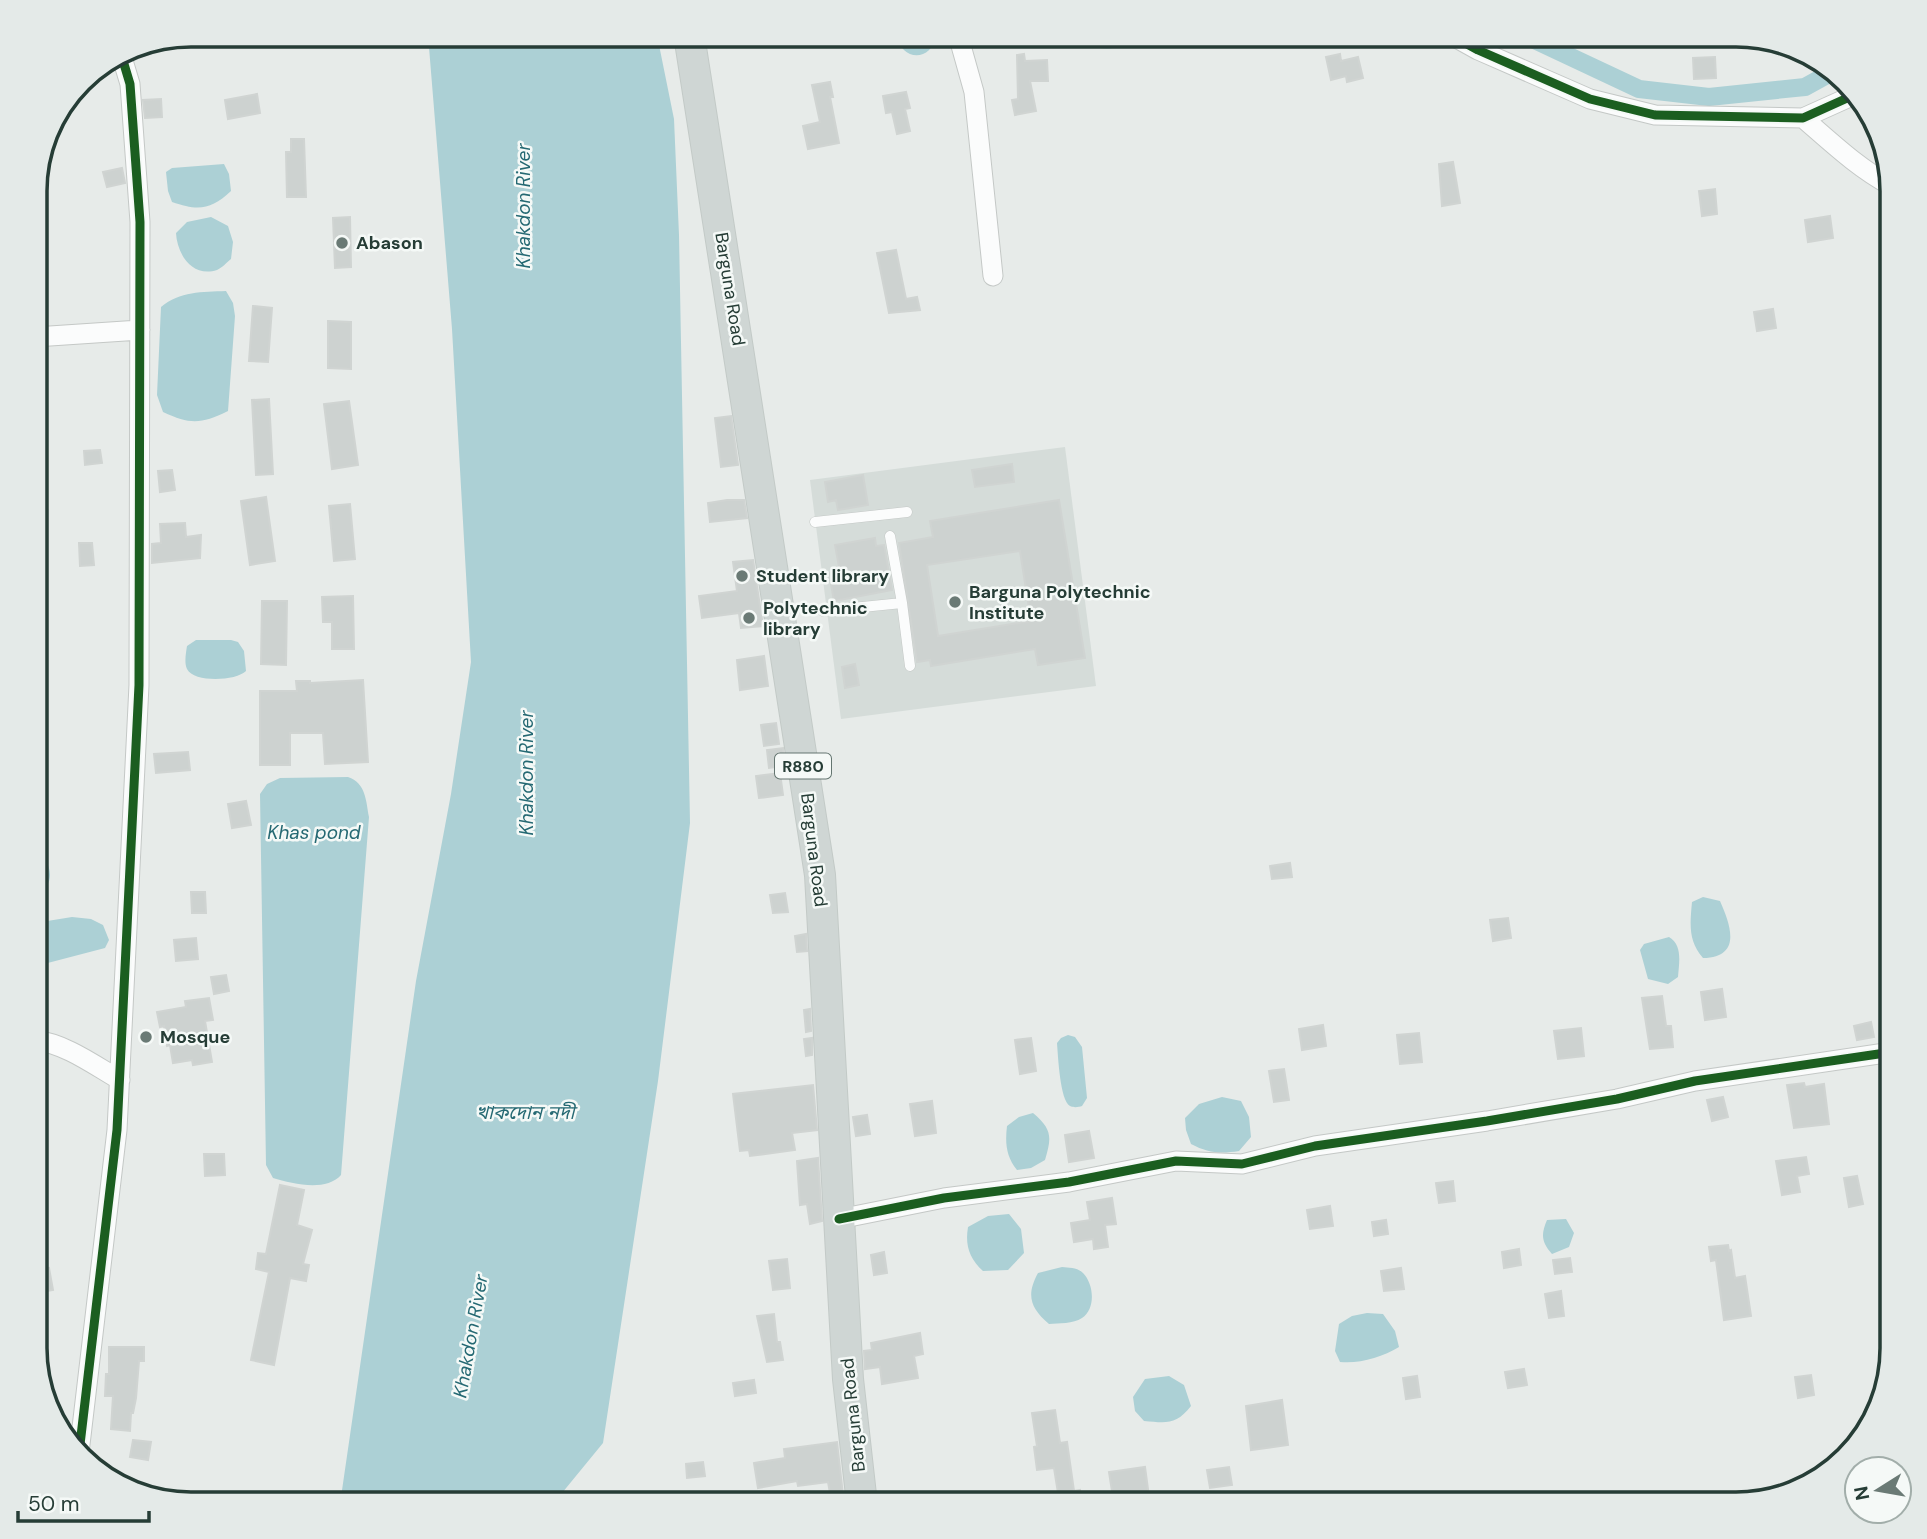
<svg xmlns="http://www.w3.org/2000/svg" width="1927" height="1539" font-family="'DM Sans','Noto Sans Bengali',sans-serif">
	<style>
		.built { fill: #d5dcd9 }
		.water { fill: #acd0d5 }
		.lines { fill: none; stroke-linecap: round; stroke-linejoin: round }
		.canal { stroke: #acd0d5; stroke-width: 18 }
		.building { fill: #cdd2d0; stroke: #d0d4d2; stroke-width: 2; fill-rule: evenodd }
		.service-casing { stroke: #c4c8c6; stroke-width: 11 }
		.minor-casing { stroke: #c4c8c6; stroke-width: 21 }
		.primary-casing { stroke: #c3cac7; stroke-width: 32 }
		.service { stroke: #fbfcfc; stroke-width: 10 }
		.minor { stroke: #fbfcfc; stroke-width: 19 }
		.primary { stroke: #cfd6d4; stroke-width: 30 }
		.cycleway-casing { stroke: #f5f9f7; stroke-width: 13 }
		.cycleway { stroke: #1b5e20; stroke-width: 9 }
		.poi-dot { fill: #6a7a75; stroke: #f5f9f7; stroke-width: 2.5 }
		.labels { text-anchor: middle; stroke-width: 5; stroke-linejoin: round; paint-order: stroke }
		.shield { fill: #f5f9f7; stroke: #647570; stroke-width: 2 }
		.shield-label { font-size: 16px; font-weight: bold; fill: #263d36 }
		.poi-label { font-size: 18px; font-weight: bold; fill: #263d36; stroke: #f5f9f7; text-anchor: start }
		.street-label { font-size: 18px; fill: #263d36; stroke: #f5f9f7 }
		.water-label { font-size: 19px; font-style: italic; fill: #256973; stroke: #f5f9f7 }
		.rim { fill: none; stroke: #263d36; stroke-width: 3.5 }
	</style>
	<rect width="100%" height="100%" fill="#e7ebe9"/>
	<!-- built -->
	<path class="built" d="M1065 447 1096 686 841 719 810 480Z"/>
	<!-- water -->
	<path class="water" d="M428 35H657L674 119 679 235 690 823 658 1081 603 1443 553 1504H340L416 981 451 794 471 662 452 329Z
		M897 35H936C932 63 900 61 897 35Z
		M1077 35H1141C1124 51 1093 55 1077 35Z
		M224 164 229 174 231 191C211 210 198 211 172 202L168 191 166 172 172 168Z
		M211 217 228 226 233 242 231 259C227 262 222 268 217 270 192 278 177 254 176 233L187 222Z
		M226 291 233 303 235 316 228 411C201 424 191 425 163 412L157 395 161 307C180 291 202 292 226 291Z
		M196 640H231L238 642 244 651 246 671C236 681 194 683 187 669 184 663 186 653 187 646Z
		M348 777C366 783 366 801 369 817L341 1175C326 1192 293 1184 273 1178L266 1165 260 794 267 784 280 778Z
		M35 842C48 862 61 880 35 897Z
		M1703 897 1720 901C1731 926 1742 957 1703 958 1688 941 1690 924 1692 902Z
		M72 917 91 919 103 925 109 940 105 948 40 965 35 971V923Z
		M1669 937C1683 945 1679 963 1678 977L1668 984 1648 979 1640 950 1644 944Z
		M1068 1035 1075 1037 1082 1047 1087 1098 1082 1106C1079 1107 1074 1108 1070 1106 1060 1101 1058 1055 1057 1043L1061 1038Z
		M1222 1097 1241 1101 1249 1117 1251 1137 1239 1151C1220 1154 1208 1153 1191 1144L1186 1130 1185 1118 1199 1104Z
		M1033 1113C1052 1129 1052 1137 1045 1160L1031 1168 1017 1170C1006 1156 1005 1143 1007 1126L1019 1117Z
		M1009 1214 1021 1229 1024 1253 1008 1270 983 1271C969 1258 965 1245 968 1227L988 1216Z
		M1566 1219 1574 1233 1569 1247 1552 1254C1541 1242 1541 1234 1547 1220Z
		M1062 1267C1069 1268 1077 1267 1083 1273 1094 1284 1096 1309 1082 1318 1073 1324 1059 1323 1049 1324 1030 1308 1026 1295 1038 1273Z
		M1367 1313 1383 1314 1395 1331 1399 1347C1382 1357 1360 1364 1340 1362L1335 1351 1339 1324 1352 1316Z
		M1169 1376 1184 1385 1191 1406C1176 1425 1167 1423 1144 1421L1135 1411 1133 1397 1145 1379Z"/>
	<g class="lines">
		<!-- canal -->
		<path class="canal" d="M1524 35 1639 89 1709 97 1805 87 1834 71"/>
	</g>
	<!-- building -->
	<path class="building" d="M1024 54 1025 61 1047 60 1048 81H1030L1036 111 1015 115 1012 100 1018 99 1017 55Z
		M1340 54 1341 61 1358 57 1363 78 1347 82 1346 76 1331 80 1326 57Z
		M1715 57 1716 78 1694 79 1693 58Z
		M830 82 833 97H830L839 143 808 149 803 126 820 122 812 85Z
		M906 92 910 108 905 109 910 131 897 134 892 112 886 113 883 96Z
		M257 94 260 113 228 119 225 100Z
		M161 99 162 117 145 118 143 100Z
		M291 139H304L306 197H287L286 152H291Z
		M1453 162 1460 203 1442 206 1439 164Z
		M122 168 125 183 107 187 103 172Z
		M1715 189 1717 214 1702 216 1699 191Z
		M1830 216 1833 238 1808 242 1805 220Z
		M350 217 351 267 335 268 333 218Z
		M896 250 906 299 917 297 920 310 889 313 877 253Z
		M253 306 272 308 268 362 249 361Z
		M1773 309 1776 328 1757 331 1754 312Z
		M328 321 351 322V369L328 368Z
		M269 399 273 474 256 475 252 400Z
		M349 401 358 465 332 469 324 404Z
		M731 416 738 465 721 467 715 418Z
		M100 450 102 463 85 465 84 451Z
		M1012 464 1014 482 975 487 972 470Z
		M172 470 175 490 160 492 158 471Z
		M863 475 868 505 838 510 836 500 828 502 825 482Z
		M266 497 275 561 250 565 241 501Z
		M727 500H744L747 518 710 522 708 503Z
		M1059 500 1085 658 1038 665 1035 649 931 666 930 660 917 662 899 543 933 537 930 521ZM1020 551 1031 621 938 636 927 565Z
		M350 504 355 559 334 561 329 506Z
		M185 523 186 537 201 535 200 558 152 563V544L161 543 160 524Z
		M875 538 876 546 884 545 892 590 834 601 829 573 840 572 835 545Z
		M79 543H92L94 565 80 566Z
		M753 560 763 626 741 628 739 613 702 618 699 596 737 591 733 562Z
		M353 596 354 649H332V622H323L322 597Z
		M262 601H287L286 665 261 664Z
		M764 656 768 686 740 690 737 660Z
		M855 664 859 685 845 688 842 667Z
		M363 680 368 762 325 764 323 733H290V765H260V691H297L296 681H310V683Z
		M776 723 779 744 764 746 761 725Z
		M783 748 785 766 769 768 767 750Z
		M188 752 190 770 156 773 154 754Z
		M780 773 783 795 759 798 756 776Z
		M246 801 251 825 232 828 228 804Z
		M1290 863 1292 877 1272 879 1270 866Z
		M191 892H205L206 913H192Z
		M785 893 788 912 773 913 770 895Z
		M1508 918 1511 938 1493 941 1490 920Z
		M806 934 807 951 797 952 795 936Z
		M196 938 198 959 176 961 174 940Z
		M226 975 229 991 214 994 211 977Z
		M1722 989 1726 1017 1705 1020 1701 992Z
		M1662 996 1666 1026H1671L1673 1047 1650 1049 1642 998Z
		M209 998 213 1020 205 1021 212 1062 193 1065 192 1060 173 1063 170 1045 167 1046 164 1026 160 1027 157 1012 186 1007 185 1001Z
		M810 1009 811 1031 806 1032 804 1010Z
		M1871 1022 1874 1037 1857 1040 1854 1026Z
		M1323 1025 1326 1046 1302 1050 1299 1029Z
		M1581 1028 1584 1056 1558 1059 1554 1031Z
		M1419 1033 1422 1062 1400 1064 1397 1035Z
		M812 1038V1055L806 1056 804 1039Z
		M1031 1038 1036 1071 1020 1074 1015 1040Z
		M1284 1069 1289 1100 1274 1102 1269 1071Z
		M1804 1083 1805 1087 1824 1084 1829 1124 1794 1128 1787 1085Z
		M813 1085 817 1130 792 1133 795 1150 750 1156 749 1150 740 1151 733 1094Z
		M1723 1097 1728 1117 1712 1121 1707 1100Z
		M932 1101 936 1133 915 1136 910 1104Z
		M867 1115 870 1134 856 1136 853 1117Z
		M1089 1131 1094 1158 1069 1162 1065 1135Z
		M204 1154H224L225 1175 205 1176Z
		M1806 1157 1809 1174 1797 1176 1800 1192 1782 1195 1776 1161Z
		M818 1158 822 1221 810 1224 807 1204 800 1205 797 1161Z
		M1857 1176 1863 1204 1849 1207 1844 1178Z
		M1453 1181 1455 1201 1439 1203 1436 1183Z
		M280 1185 304 1190 297 1225 312 1230 303 1264 309 1265 306 1281 290 1278 274 1365 251 1360 269 1272 256 1269 258 1253 266 1254Z
		M1112 1198 1116 1224 1105 1225 1108 1247 1094 1249 1093 1239 1074 1242 1071 1223 1090 1220 1087 1202Z
		M1330 1206 1333 1226 1310 1229 1307 1210Z
		M1386 1220 1388 1234 1374 1236 1372 1222Z
		M1728 1245 1729 1251 1731 1250 1735 1278 1745 1276 1751 1316 1724 1320 1716 1260 1711 1261 1709 1247Z
		M1519 1249 1521 1265 1504 1268 1502 1252Z
		M884 1252 887 1273 874 1275 871 1255Z
		M1570 1258 1572 1272 1555 1274 1553 1260Z
		M787 1259 790 1288 773 1290 769 1261Z
		M49 1268 53 1290 35 1293V1270Z
		M1401 1268 1404 1289 1384 1291 1381 1271Z
		M1561 1291 1564 1316 1549 1318 1545 1294Z
		M774 1314 777 1342H780L783 1360 767 1362 757 1316Z
		M920 1333 923 1354 914 1356 918 1378 882 1384 880 1367 865 1369 864 1351 872 1350 871 1343Z
		M109 1347H144V1361H139L136 1398 133 1413H131L130 1431 111 1429 113 1396H105L106 1374H109Z
		M1524 1369 1527 1385 1508 1388 1505 1372Z
		M1811 1375 1814 1395 1798 1398 1795 1377Z
		M1417 1376 1420 1397 1406 1399 1403 1378Z
		M754 1380 756 1393 735 1396 733 1383Z
		M1282 1400 1288 1445 1251 1450 1246 1406Z
		M1055 1410 1060 1443 1067 1442 1074 1491 1080 1490 1082 1504H1041V1496L1058 1493 1054 1468 1037 1470 1034 1447 1037 1446 1032 1413Z
		M133 1440 151 1442 148 1460 130 1457Z
		M837 1442 844 1504H832L828 1482 798 1486 797 1481 758 1488 754 1463 785 1458 784 1449Z
		M703 1462 705 1476 687 1478 686 1464Z
		M1145 1467 1150 1504H1114L1109 1472Z
		M1229 1467 1232 1485 1210 1488 1207 1470Z"/>
	<g class="lines">
		<defs>
			<path id="service" d="M815 522 907 512
				M890 536 902 603
				M823 611 902 603 910 666"/>
			<path id="minor" d="M958 35 974 92 993 276
				M1451 35 1478 50 1590 99 1655 115 1803 118 1854 95
				M1803 118C1831 142 1858 168 1890 185
				M35 337 140 330
				M35 1040C66 1044 94 1065 120 1080
				M839 1219 944 1198 1069 1182 1176 1161 1242 1164 1315 1146 1487 1121 1617 1099 1695 1081 1892 1052
				M79 1453 117 1130 139 685 140 222 130 84 121 54"/>
			<path id="primary" d="M689 35 820 875 848 1379 862 1504"/>
		</defs>
		<!-- service casing -->
		<use href="#service" class="service-casing"/>
		<!-- minor casing -->
		<use href="#minor" class="minor-casing"/>
		<!-- primary casing -->
		<use href="#primary" class="primary-casing"/>
		<!-- service -->
		<use href="#service" class="service"/>
		<!-- minor -->
		<use href="#minor" class="minor"/>
		<!-- primary -->
		<use href="#primary" class="primary"/>
		<defs>
			<path id="cycleway" d="M1451 35 1478 50 1590 99 1655 115 1803 118 1854 95
				M839 1219 944 1198 1069 1182 1176 1161 1242 1164 1315 1146 1487 1121 1617 1099 1695 1081 1892 1052
				M79 1453 117 1130 139 685 140 222 130 84 121 54"/>
		</defs>
		<!-- cycleway casing -->
		<use href="#cycleway" class="cycleway-casing"/>
		<!-- cycleway -->
		<use href="#cycleway" class="cycleway"/>
	</g>
	<!-- markers -->
	<g class="poi-dot">
		<circle cx="342" cy="243" r="7"/>
		<circle cx="742" cy="576" r="7"/>
		<circle cx="955" cy="602" r="7"/>
		<circle cx="749" cy="618" r="7"/>
		<circle cx="146" cy="1037" r="7"/>
	</g>
	<g class="labels">
		<!-- shield labels -->
		<rect class="shield" x="775" y="753.5" width="56" height="25" rx="5"/>
		<g class="shield-label">
			<text x="803" y="772">R880</text>
		</g>
		<!-- poi labels -->
		<g class="poi-label">
			<text x="356" y="249">Abason</text>
			<text x="756" y="582">Student library</text>
			<text x="969" y="598">Barguna Polytechnic<tspan x="969" dy="21">Institute</tspan></text>
			<text x="763" y="614">Polytechnic<tspan x="763" dy="21">library</tspan></text>
			<text x="160" y="1043">Mosque</text>
		</g>
		<!-- street labels -->
		<g class="street-label">
			<text transform="translate(730 289) rotate(81)" y="6">Barguna Road</text>
			<text transform="translate(814 850) rotate(83)" y="6">Barguna Road</text>
			<text transform="translate(853 1415) rotate(-96)" y="6">Barguna Road</text>
		</g>
		<!-- water labels -->
		<g class="water-label">
			<text transform="translate(523 206) rotate(-90)" y="7">Khakdon River</text>
			<text transform="translate(526 773) rotate(-90)" y="7">Khakdon River</text>
			<text x="314" y="839">Khas pond</text>
			<text x="525" y="1119">খাকদোন নদী</text>
			<text transform="translate(470 1336) rotate(-80)" y="7">Khakdon River</text>
		</g>
	</g>
	<!-- crop -->
	<path d="M0 0H1927V1539H0ZM191 47H1736A144 144 0 0 1 1880 191V1348A144 144 0 0 1 1736 1492H191A144 144 0 0 1 47 1348V191A144 144 0 0 1 191 47Z" fill="#e4eae8" fill-rule="evenodd"/>
	<path class="rim" d="M191 47H1736A144 144 0 0 1 1880 191V1348A144 144 0 0 1 1736 1492H191A144 144 0 0 1 47 1348V191A144 144 0 0 1 191 47Z"/>
	<!-- north arrow -->
	<g transform="translate(1878 1490) rotate(259)"><circle r="33" fill="#f5f9f7" stroke="#a2aeaa" stroke-width="2"/>
	<path d="M0-5L12 26L0 18L-12 26Z" fill="#6a7a75"/>
	<text y="-10" font-size="19" font-weight="bold" text-anchor="middle" fill="#263d36">N</text>
	</g>
	<!-- scale -->
	<path d="M18 1511v10h131v-10" fill="none" stroke="#263d36" stroke-width="3.5"/>
	<text x="28" y="1511" font-size="21" fill="#263d36" stroke="#f5f9f7" stroke-width="5" paint-order="stroke">50 m</text>
</svg>
